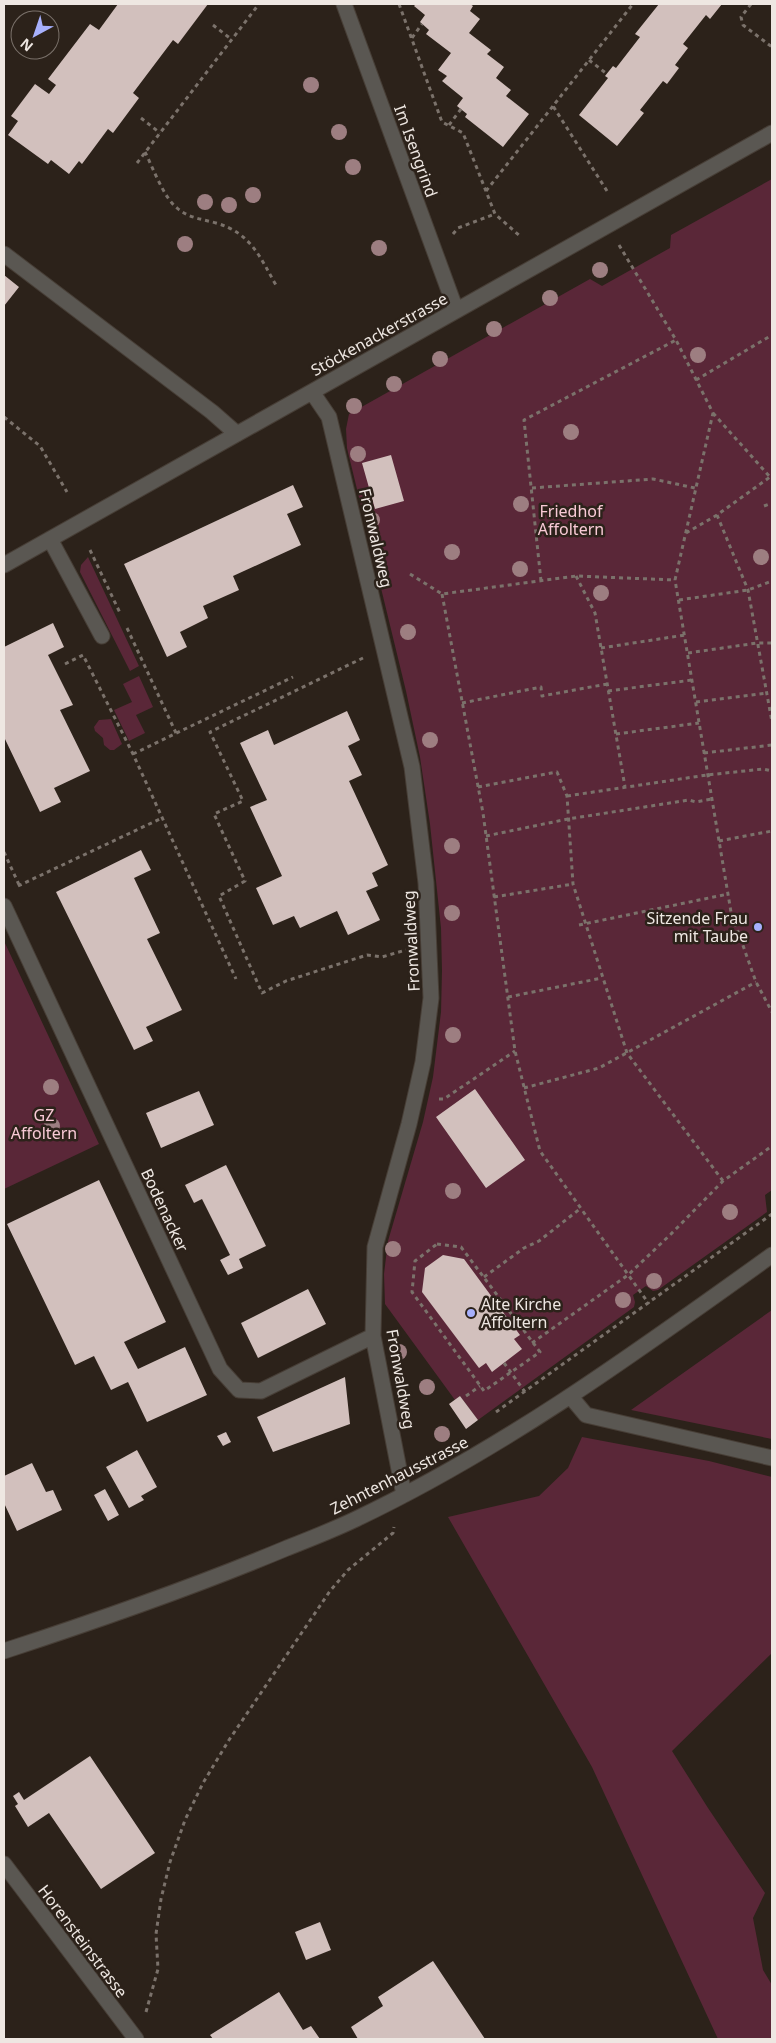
<svg xmlns="http://www.w3.org/2000/svg" width="776" height="2043" font-family="'Noto Sans',sans-serif">
	<style>
		.green { fill: #5a2738 }
		.building { fill: #d2c0bd }
		.lines { fill: none; stroke-linecap: round; stroke-linejoin: round }
		.minor-casing { stroke: #473e36; stroke-width: 17 }
		.path { stroke: #7b726b; stroke-width: 3; stroke-dasharray: 4 4; stroke-linecap: butt }
		.minor { stroke: #5a5752; stroke-width: 15 }
		.tree { fill: #9d7e81 }
		.poi-dot { fill: #a7b0fc; stroke: #2c221a; stroke-width: 2 }
		.labels { text-anchor: middle; stroke-width: 5; stroke-linejoin: round; paint-order: stroke }
		.street-label { font-size: 16px; fill: #eee7e2; stroke: #2c221a }
		.park-label { font-size: 16px; fill: #f9cad6; stroke: #2c221a }
		.poi-label { font-size: 16px; fill: #eee7e2; stroke: #2c221a; text-anchor: end }
	</style>
	<rect width="100%" height="100%" fill="#2c221a"/>
	<!-- green -->
	<path class="green" d="M772 179V1190L765 1195 767 1212 658 1290 653 1291 646 1286 633 1295 635 1302 634 1307 478 1420 460 1396 455 1400 385 1304 384 1274 388 1241 423 1122 433 1077 441 1012 442 971 441 928 430 824 420 757 406 691 347 448 346 429 349 414 590 279 602 286 670 248 671 235Z
		M88 557 139 666 130 671 80 572 81 565Z
		M139 676 153 707 136 715 145 733 129 741 114 710 132 702 123 684Z
		M111 719 122 744 114 750H110L104 745 103 738 95 731 94 727 99 720Z
		M4 941 99 1144 4 1189Z
		M772 1310V1439L631 1410Z
		M582 1437 709 1461 772 1477V1653L672 1751 708 1808 765 1893 753 1918 763 1970 772 1985V2039H718L592 1767 448 1517 539 1496 568 1468Z"/>
	<!-- building -->
	<path class="building" d="M118 4H208L178 44 173 40 133 93 139 98 113 133 108 129 82 164 79 161 69 174 51 160 48 164 8 135 18 121 11 116 35 84 49 94 56 85 48 79 90 24 99 30Z
		M416 4H470L473 6 470 11 480 19 469 33 491 50 487 54 504 67 496 78 511 90 506 96 529 114 503 147 465 117 467 114 457 106 463 98 442 81 447 76 438 70 451 53 426 34 429 30 420 22 425 15 414 6Z
		M659 4H722L710 19 706 15 683 44 688 48 675 65 679 68 667 84 663 81 640 110 644 113 617 146 579 115 608 78 605 76 613 66 616 68 640 37 635 34Z
		M4 275 19 287 4 306Z
		M391 455 404 501 375 509 362 463Z
		M293 485 303 507 287 514 301 545 233 576 239 590 203 606 208 618 180 632 187 647 167 657 124 564Z
		M53 623 64 647 48 655 73 705 60 710 90 771 54 788 61 802 40 812 4 737V647Z
		M347 711 360 740 348 746 362 775 349 781 388 865 372 873 378 886 366 891 380 920 348 935 337 911 300 928 294 916 273 925 256 888 282 876 250 807 267 800 240 743 268 730 274 745Z
		M141 850 151 870 134 878 160 933 147 939 182 1010 146 1027 153 1041 134 1050 56 892Z
		M475 1089 525 1160 486 1188 436 1117Z
		M199 1091 214 1125 161 1148 146 1113Z
		M226 1165 266 1246 239 1259 243 1268 228 1275 220 1260 230 1255 202 1199 194 1203 185 1185Z
		M99 1180 166 1322 124 1342 138 1369 185 1347 207 1395 147 1422 128 1382 111 1390 94 1356 75 1365 7 1224Z
		M443 1255 464 1259 520 1335 514 1339 522 1349 492 1372 486 1363 479 1368 422 1292 425 1268Z
		M308 1289 326 1324 258 1358 241 1323Z
		M345 1377 350 1424 273 1452 257 1417Z
		M460 1396 478 1420 466 1429 449 1404Z
		M226 1432 231 1442 223 1446 217 1436Z
		M137 1450 157 1487 141 1496 144 1500 129 1508 106 1467Z
		M32 1463 46 1492 53 1490 62 1510 17 1531 4 1503V1476Z
		M105 1489 119 1515 108 1521 94 1495Z
		M90 1756 155 1853 101 1889 49 1813 28 1827 15 1806 18 1804 13 1796 19 1792 24 1800Z
		M320 1922 331 1950 306 1960 295 1932Z
		M433 1961 485 2039H358L351 2027 383 2006 378 1997Z
		M279 1992 303 2030 311 2026 320 2039H213L210 2035Z"/>
	<g class="lines">
		<defs>
			<path id="minor" d="M344 4 456 310
				M4 254 212 412 237 434
				M312 392 329 417 412 767 426 883 431 998 423 1062 409 1124 375 1247 373 1336 404 1495
				M50 539 102 636
				M4 565 772 133
				M4 906 220 1369 239 1390 261 1391 373 1336
				M571 1397 586 1415 772 1458
				M4 1651C99 1620 194 1587 287 1548 310 1539 333 1530 356 1519 505 1448 638 1351 772 1255
				M4 1864 136 2039"/>
		</defs>
		<!-- minor casing -->
		<use href="#minor" class="minor-casing"/>
		<!-- path -->
		<path class="path" d="M399 4 442 122 463 133 495 214 521 237
			M751 4 741 17 743 25 772 47
			M213 25 231 39
			M412 38 422 24
			M589 60 607 74
			M141 118 160 133
			M449 125 461 109
			M145 152C153 168 164 198 177 208 188 218 202 219 216 223 251 233 260 257 277 287
			M137 163 259 4
			M486 191 553 106
			M607 191 553 106 633 4
			M453 234 458 228 495 214
			M619 245 676 340 713 413 675 580 731 912 756 982 772 1012
			M696 380 772 335
			M713 413 770 477 772 476
			M4 417 40 446 67 492
			M532 488 653 479 695 488
			M764 506 772 503
			M717 515 748 590 772 722
			M686 533 717 515 770 477
			M90 550 121 615
			M410 574 442 594 576 576 675 580
			M576 576 595 613 625 787
			M541 581 524 420 676 340
			M442 594 483 813 515 1051 540 1151 649 1304
			M679 600 748 590 772 581
			M127 628 176 733
			M601 648 685 635
			M688 653 757 643H772
			M363 658 210 732 243 801 214 814 245 881 219 896 262 993 286 981 367 955 382 957 406 950
			M65 664 83 655 133 754 236 979
			M608 691 692 680
			M696 702 767 693
			M462 703 541 687 542 696 607 684
			M616 734 699 723
			M704 753 772 745
			M133 754 293 677
			M478 787 557 772 567 796 573 884 627 1053 723 1181
			M567 796 707 775 763 769 772 771
			M486 836 568 819 689 800 696 802 712 799
			M719 841 772 831
			M4 852 20 887
			M18 886 162 818
			M494 897 573 884
			M579 925 728 894
			M508 997 602 978
			M524 1088 599 1068 756 982
			M439 1099H444L515 1051
			M437 1244 461 1247 540 1352 484 1391 412 1292 415 1261Z
			M484 1277 524 1248 539 1241 581 1208
			M532 1343 628 1275 671 1234 723 1181 772 1146
			M504 1363 525 1392
			M466 1396 480 1386
			M496 1412 772 1214
			M146 2012 158 1969 156 1934 161 1899 170 1862 185 1820 203 1783 229 1740 330 1591 348 1570 393 1533 394 1527"/>
		<!-- minor -->
		<use href="#minor" class="minor"/>
	</g>
	<!-- trees -->
	<g class="tree">
		<circle cx="311" cy="85" r="8"/>
		<circle cx="339" cy="132" r="8"/>
		<circle cx="353" cy="167" r="8"/>
		<circle cx="253" cy="195" r="8"/>
		<circle cx="205" cy="202" r="8"/>
		<circle cx="229" cy="205" r="8"/>
		<circle cx="185" cy="244" r="8"/>
		<circle cx="379" cy="248" r="8"/>
		<circle cx="600" cy="270" r="8"/>
		<circle cx="550" cy="298" r="8"/>
		<circle cx="494" cy="329" r="8"/>
		<circle cx="698" cy="355" r="8"/>
		<circle cx="440" cy="359" r="8"/>
		<circle cx="394" cy="384" r="8"/>
		<circle cx="354" cy="406" r="8"/>
		<circle cx="571" cy="432" r="8"/>
		<circle cx="358" cy="454" r="8"/>
		<circle cx="521" cy="504" r="8"/>
		<circle cx="372" cy="520" r="8"/>
		<circle cx="452" cy="552" r="8"/>
		<circle cx="761" cy="557" r="8"/>
		<circle cx="520" cy="569" r="8"/>
		<circle cx="601" cy="593" r="8"/>
		<circle cx="408" cy="632" r="8"/>
		<circle cx="430" cy="740" r="8"/>
		<circle cx="452" cy="846" r="8"/>
		<circle cx="452" cy="913" r="8"/>
		<circle cx="453" cy="1035" r="8"/>
		<circle cx="51" cy="1087" r="8"/>
		<circle cx="52" cy="1126" r="8"/>
		<circle cx="453" cy="1191" r="8"/>
		<circle cx="730" cy="1212" r="8"/>
		<circle cx="393" cy="1249" r="8"/>
		<circle cx="654" cy="1281" r="8"/>
		<circle cx="623" cy="1300" r="8"/>
		<circle cx="399" cy="1352" r="8"/>
		<circle cx="427" cy="1387" r="8"/>
		<circle cx="442" cy="1434" r="8"/>
	</g>
	<!-- markers -->
	<g class="poi-dot">
		<circle cx="758" cy="927" r="5"/>
		<circle cx="471" cy="1313" r="5"/>
	</g>
	<g class="labels">
		<!-- street labels -->
		<g class="street-label">
			<text transform="translate(416 151) rotate(70)" y="6">Im Isengrind</text>
			<text transform="translate(379 334) rotate(-29)" y="6">Stöckenackerstrasse</text>
			<text transform="translate(376 538) rotate(77)" y="6">Fronwaldweg</text>
			<text transform="translate(411 941) rotate(-93)" y="6">Fronwaldweg</text>
			<text transform="translate(165 1210) rotate(65)" y="6">Bodenacker</text>
			<text transform="translate(401 1379) rotate(80)" y="6">Fronwaldweg</text>
			<text transform="translate(399 1475) rotate(-27)" y="6">Zehntenhausstrasse</text>
			<text transform="translate(83 1941) rotate(53)" y="6">Horensteinstrasse</text>
		</g>
		<!-- park labels -->
		<g class="park-label">
			<text x="571" y="517">Friedhof<tspan x="571" dy="18">Affoltern</tspan></text>
			<text x="44" y="1121">GZ<tspan x="44" dy="18">Affoltern</tspan></text>
		</g>
		<!-- poi labels -->
		<g class="poi-label">
			<text x="748" y="924">Sitzende Frau<tspan x="748" dy="18">mit Taube</tspan></text>
			<text x="481" y="1310" text-anchor="start">Alte Kirche<tspan x="481" dy="18">Affoltern</tspan></text>
		</g>
	</g>
	<!-- border -->
	<rect width="776" height="2043" fill="none" stroke="#eee7e2" stroke-width="10"/>
	<!-- north arrow -->
	<g transform="translate(35 35) rotate(220)"><circle r="24" fill="#2c221a" stroke="#7a716a"/>
	<path d="M0-4L9 19L0 12L-9 19Z" fill="#a7b0fc"/>
	<text y="-8" font-size="14" font-weight="bold" text-anchor="middle" fill="#eee7e2">N</text>
	</g>
</svg>
